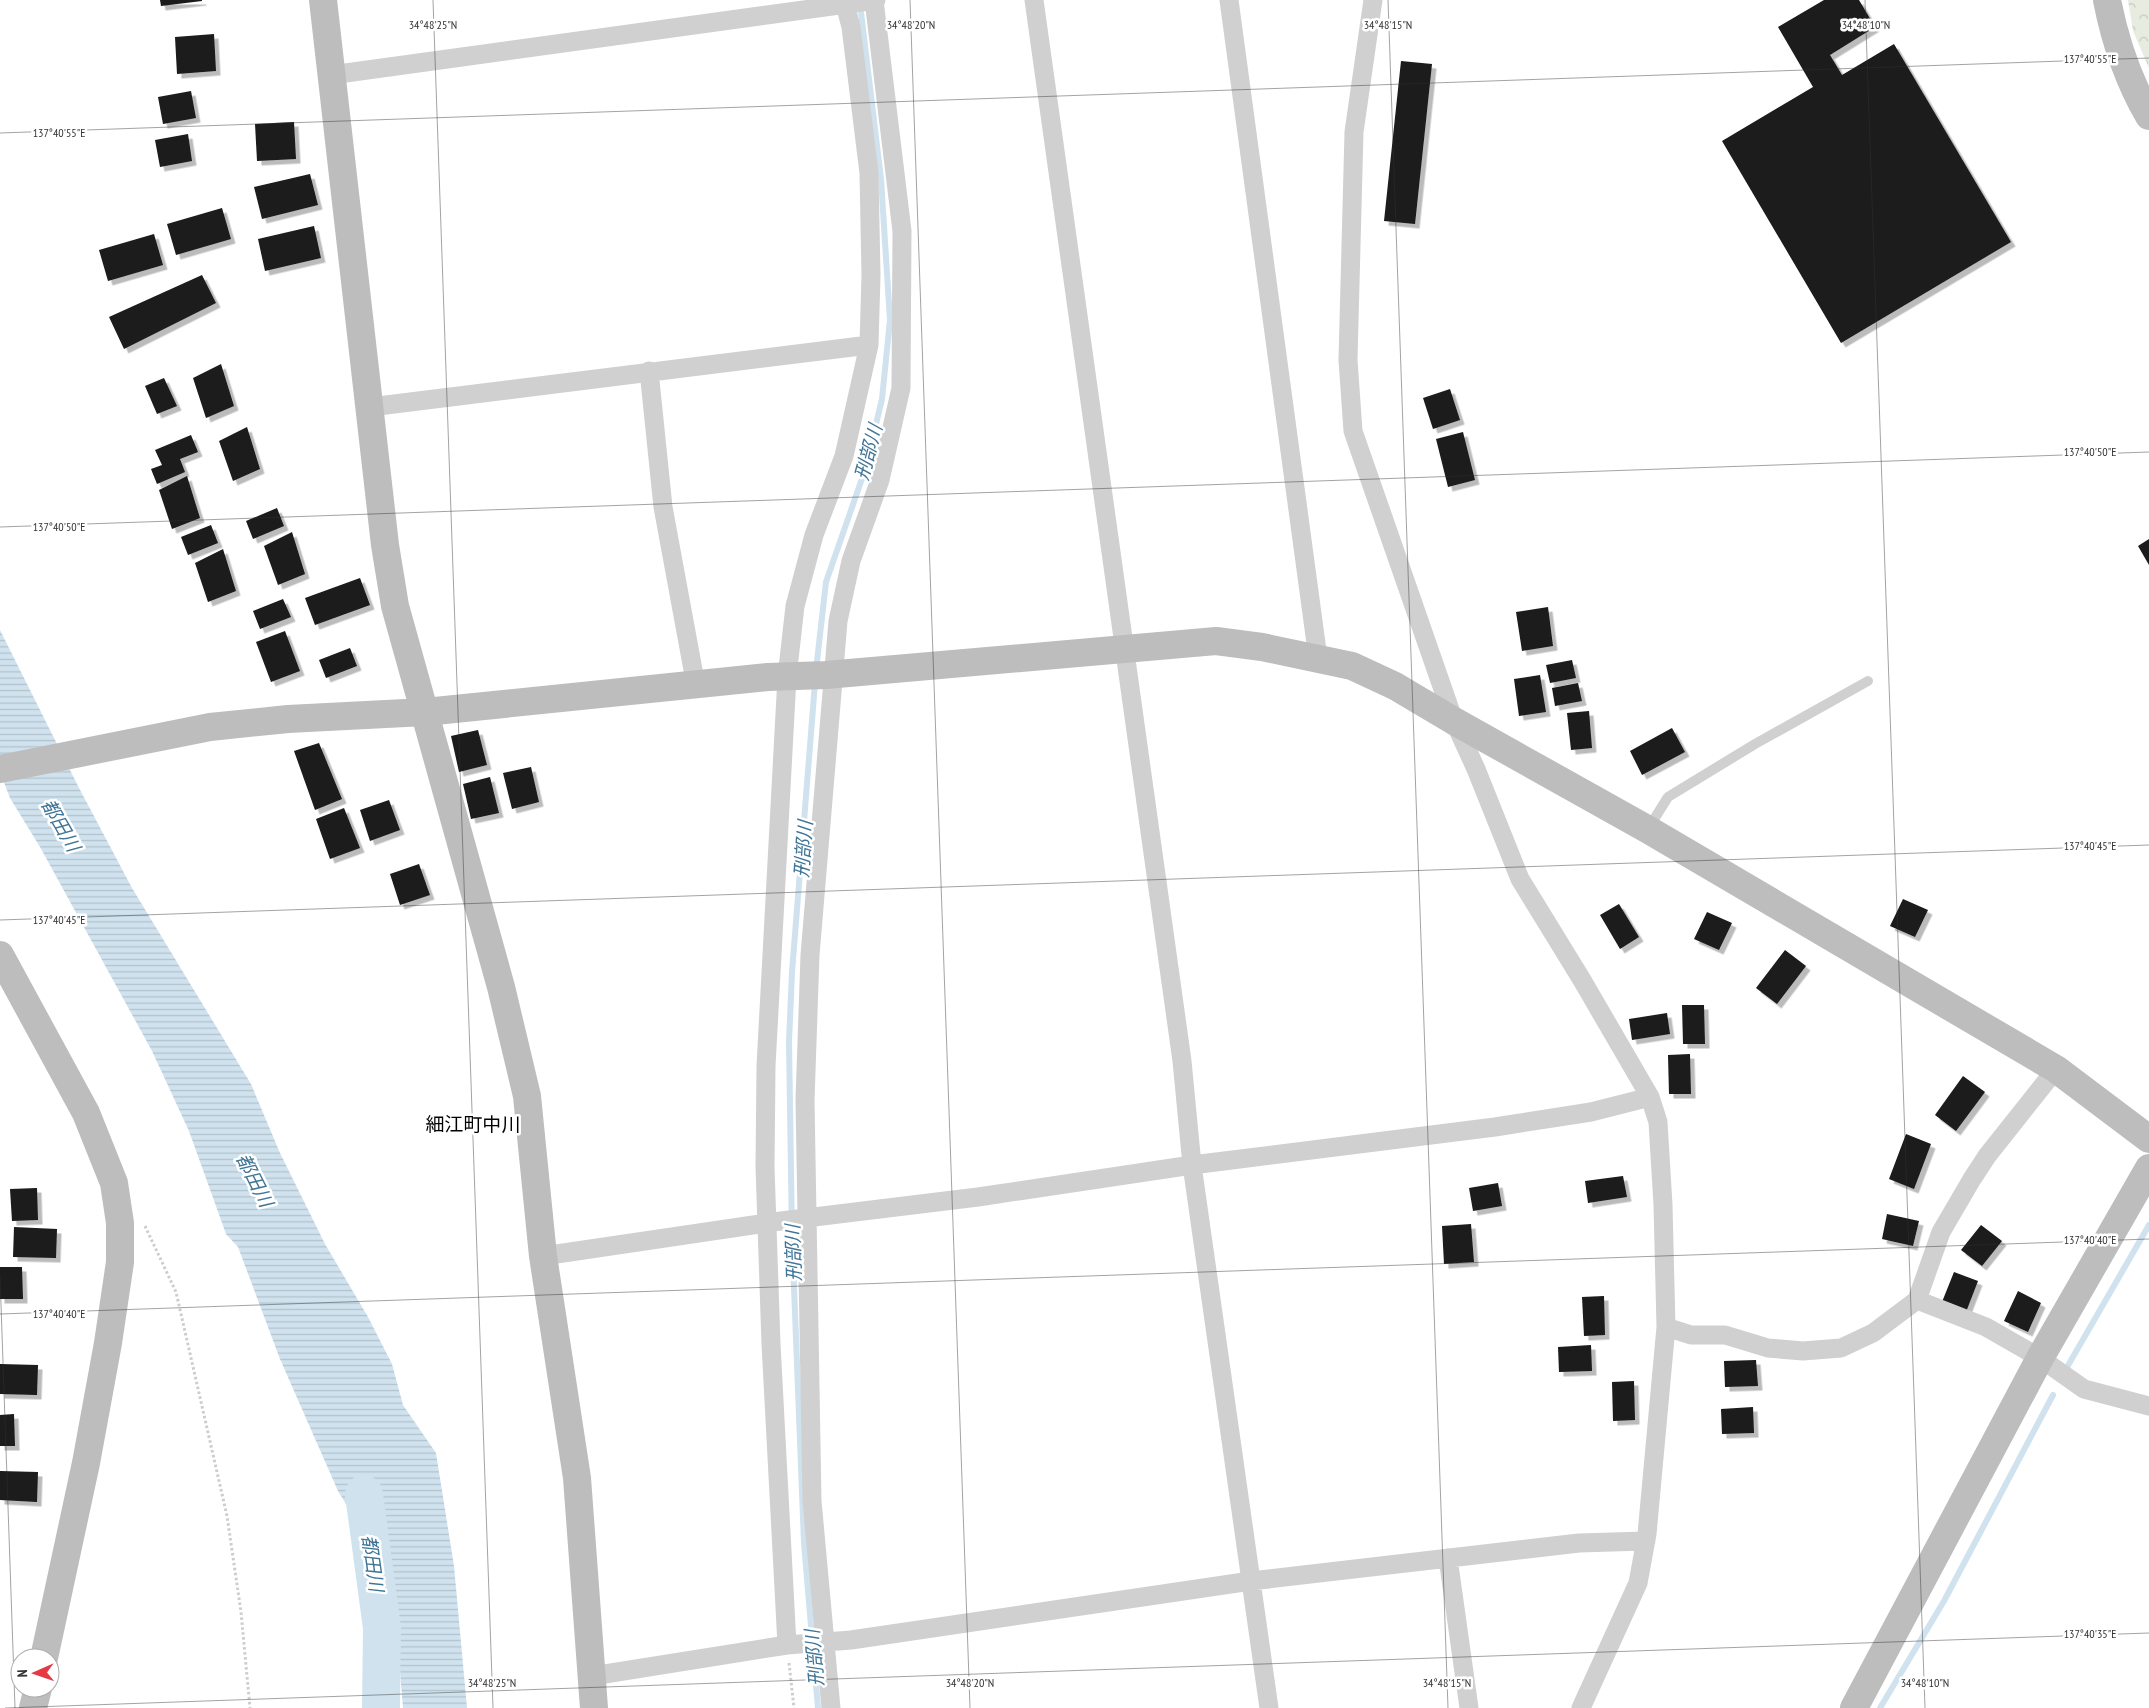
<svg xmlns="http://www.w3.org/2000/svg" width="2149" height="1708" font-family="'PT Sans Narrow','Noto Sans JP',sans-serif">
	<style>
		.forest { fill: url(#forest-crowns) }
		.water { fill: url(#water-rules) }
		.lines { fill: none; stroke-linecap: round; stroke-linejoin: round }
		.stream { stroke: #cfe2ee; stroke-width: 6 }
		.river { stroke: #cfe2ee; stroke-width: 38 }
		.building { fill: #1a1a1a; filter: url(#shadow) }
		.path { stroke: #cdcdcd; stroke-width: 3; stroke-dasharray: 2.5 2.5; stroke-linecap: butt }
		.lane { stroke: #d0d0d0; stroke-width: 10 }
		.street { stroke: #d0d0d0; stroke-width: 19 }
		.secondary { stroke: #bdbdbd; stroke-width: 28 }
		.ticks { fill: none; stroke: #333; stroke-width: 1; stroke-opacity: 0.45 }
		.labels { text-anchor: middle; stroke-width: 5; stroke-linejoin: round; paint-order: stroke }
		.water-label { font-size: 19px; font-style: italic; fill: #3f7597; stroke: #fff }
		.neighbourhood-label { font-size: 19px; fill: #000; stroke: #fff }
		.ticks-label { font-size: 12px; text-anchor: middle; fill: #333; stroke: #fff; stroke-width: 5; stroke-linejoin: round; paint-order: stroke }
	</style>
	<defs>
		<pattern id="forest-crowns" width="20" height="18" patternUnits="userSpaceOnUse" patternTransform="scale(1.25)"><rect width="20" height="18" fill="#e6ecdf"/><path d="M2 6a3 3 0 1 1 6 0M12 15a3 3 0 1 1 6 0" fill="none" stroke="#c6cbc0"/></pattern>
		<pattern id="water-rules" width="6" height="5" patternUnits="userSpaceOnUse" patternTransform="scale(1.25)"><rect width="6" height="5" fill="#cfe2ee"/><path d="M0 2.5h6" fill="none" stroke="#b2c2cd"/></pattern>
		<filter id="shadow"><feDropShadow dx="4.5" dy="4.5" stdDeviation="0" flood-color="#0004"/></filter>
	</defs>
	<rect width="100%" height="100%" fill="#fff"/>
	<!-- forest -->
	<path class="forest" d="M2128 0H2149V68L2133 31Z"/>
	<!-- water -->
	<path class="water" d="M0 630 78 786 132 888 251 1084 280 1153 325 1244 368 1317 392 1364 403 1405 436 1453 454 1566 467 1708H403L395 1610 386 1569 338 1491 280 1359 238 1247 226 1234 189 1131 152 1051 40 847 10 798 0 772Z"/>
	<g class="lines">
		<!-- stream -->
		<path class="stream" d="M816 670 826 582 865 470 882 399 890 320 881 179 860 4
			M815 683 792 972 789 1042 792 1236 804 1543 818 1708
			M2066 1369 2149 1225
			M1880 1708 1944 1601 2053 1395"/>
		<!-- river -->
		<path class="river" d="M364 1494 382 1628 381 1708"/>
	</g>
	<!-- building -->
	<path class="building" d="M160 0H202V1L161 6Z
		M1824 0H1859L1875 27 1830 55 1842 75 1894 44 2011 242 1841 343 1722 141 1813 87 1778 27Z
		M214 34 216 71 177 74 175 37Z
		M1401 61 1432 64 1415 224 1384 221Z
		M191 91 196 118 163 124 158 97Z
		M294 122 296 159 257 161 255 124Z
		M188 134 192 161 160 167 155 140Z
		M310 174 318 205 262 219 254 187Z
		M222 208 231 239 176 255 167 224Z
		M314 226 321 258 265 271 258 239Z
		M154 234 163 265 108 281 99 250Z
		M202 275 216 303 124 349 109 317Z
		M221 364 234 406 206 418 193 378Z
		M164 378 177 406 157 414 145 386Z
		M1450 389 1460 420 1433 429 1423 398Z
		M247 427 260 469 233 481 219 441Z
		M1463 432 1475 480 1448 487 1436 439Z
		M191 435 198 452 180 459 185 472 157 484 151 469 162 465 155 450Z
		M187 476 200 518 172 529 159 490Z
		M277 508 284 526 253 539 246 521Z
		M211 525 218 543 188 555 181 537Z
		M292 532 305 574 278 585 264 546Z
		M2149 539V565L2138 546Z
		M223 549 236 591 208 602 195 563Z
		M360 578 370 605 315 625 305 598Z
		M283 599 291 617 260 629 253 611Z
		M1548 607 1553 646 1522 651 1516 612Z
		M285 631 300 671 271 682 256 642Z
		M350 648 357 666 326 678 319 660Z
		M1572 660 1576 678 1550 683 1546 665Z
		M1540 675 1546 712 1519 716 1514 679Z
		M1578 683 1582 701 1555 706 1552 688Z
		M1589 711 1592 748 1571 750 1567 713Z
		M1672 728 1685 752 1642 775 1630 751Z
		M478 730 487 765 459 772 451 736Z
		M319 743 342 799 315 810 294 751Z
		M531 767 539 802 512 809 503 773Z
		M490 777 499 813 471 819 463 784Z
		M389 800 400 830 370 841 360 810Z
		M344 808 360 848 330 859 316 819Z
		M419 864 430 895 400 905 390 874Z
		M1903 899 1928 910 1915 937 1890 926Z
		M1619 904 1639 937 1620 949 1600 915Z
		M1707 912 1732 923 1719 950 1694 939Z
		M1785 950 1806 966 1777 1004 1756 988Z
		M1682 1005H1704L1705 1044H1683Z
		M1667 1013 1670 1034 1632 1040 1629 1019Z
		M1690 1054 1691 1094H1669L1668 1055Z
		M1963 1076 1985 1092 1956 1131 1935 1115Z
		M1906 1134 1931 1144 1914 1189 1889 1179Z
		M1623 1176 1627 1197 1588 1203 1585 1181Z
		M1498 1183 1502 1206 1473 1211 1469 1188Z
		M37 1188 38 1220 12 1221 10 1189Z
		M1887 1214 1919 1221 1913 1246 1882 1239Z
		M1471 1224 1474 1262 1444 1264 1442 1226Z
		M1981 1225 2002 1241 1982 1266 1961 1250Z
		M14 1227 57 1229 56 1258 13 1257Z
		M0 1267H22L23 1299H0Z
		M1954 1272 1978 1281 1966 1312 1942 1302Z
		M2018 1291 2041 1303 2028 1332 2004 1321Z
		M1604 1296 1605 1335 1584 1336 1582 1297Z
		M1591 1345 1592 1371 1559 1372 1558 1347Z
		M1756 1360 1758 1386 1725 1387 1724 1361Z
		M0 1364 38 1365 37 1395 0 1394Z
		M1634 1381 1635 1420 1613 1421 1612 1382Z
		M1753 1407 1754 1433 1722 1434 1721 1409Z
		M14 1414 15 1446H0V1415Z
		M0 1471 38 1472 37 1502 0 1500Z"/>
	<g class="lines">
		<!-- path -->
		<path class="path" d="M145 1226 176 1292 227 1516 241 1612 250 1708
			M789 1663 794 1708"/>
		<!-- lane -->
		<path class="lane" d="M1648 829 1668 797 1755 744 1868 681"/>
		<!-- street -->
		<path class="street" d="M1034 0 1182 1061 1192 1165 1269 1708
			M1229 0 1318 658
			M1373 0 1354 132 1348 360 1353 431 1454 721 1476 769 1520 879 1582 980 1650 1097 1658 1122 1663 1205 1666 1327
			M331 75 876 0
			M649 371 663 507 696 686
			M370 407 869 345
			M543 1256 773 1222 978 1197 1192 1165 1495 1127 1591 1112 1650 1097
			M1917 1300 1986 1327 2040 1358 2084 1389 2149 1406
			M1448 1558 1469 1708
			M787 1645 771 1344 765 1167 766 1066 787 677 795 606 814 535 844 456 869 345 871 275 869 173 851 27 844 0
			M592 1676 787 1645 851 1640 1251 1581 1579 1543 1646 1541
			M831 1708 812 1501 805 1100 810 955 838 621 851 561 880 480 901 388 902 231 874 0
			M1581 1708 1638 1583 1647 1534 1666 1327 1691 1335H1725L1768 1348 1803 1351 1841 1348 1873 1333 1917 1300 1941 1232 1972 1179 1987 1156 2056 1069"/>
		<!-- secondary -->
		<path class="secondary" d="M323 0 385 545 395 606 501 987 527 1096 543 1256 577 1478 594 1708
			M2107 0C2115 41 2128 80 2149 116
			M0 769 210 727 288 719 425 712 768 677 826 675 1216 641 1262 647 1352 666 1395 686 1454 721 1647 829 2056 1069 2149 1139
			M0 955 86 1113 114 1183 120 1223V1262L108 1343 86 1463 44 1658
			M33 1708 38 1688
			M1854 1708 2040 1358 2149 1168"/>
	</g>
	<!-- ticks -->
	<path class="ticks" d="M433 0 493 1708M910 0 970 1708M1388 0 1448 1708M1865 0 1925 1708M0 133 2149 58M0 527 2149 452M0 920 2149 845M0 1276 15 1708M0 1314 2149 1239M5 1708 2149 1633"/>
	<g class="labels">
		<!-- water labels -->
		<g class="water-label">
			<text transform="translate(868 452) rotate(-75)" y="7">刑部川</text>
			<text transform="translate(61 825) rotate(60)" y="7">都田川</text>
			<text transform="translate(803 849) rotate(-86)" y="7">刑部川</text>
			<text transform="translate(255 1180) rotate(63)" y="7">都田川</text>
			<text transform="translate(793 1253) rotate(-92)" y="7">刑部川</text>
			<text transform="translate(373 1563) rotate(82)" y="7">都田川</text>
			<text transform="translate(814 1658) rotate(-95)" y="7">刑部川</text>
		</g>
		<!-- neighbourhood labels -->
		<g class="neighbourhood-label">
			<text x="473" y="1131">細江町中川</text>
		</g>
	</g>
	<g class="ticks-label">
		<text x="433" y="29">34°48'25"N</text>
		<text x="911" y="29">34°48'20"N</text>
		<text x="1388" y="29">34°48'15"N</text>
		<text x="1866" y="29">34°48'10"N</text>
		<text x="2090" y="63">137°40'55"E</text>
		<text x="59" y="137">137°40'55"E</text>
		<text x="2090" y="456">137°40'50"E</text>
		<text x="59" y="531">137°40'50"E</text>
		<text x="2090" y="850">137°40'45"E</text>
		<text x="59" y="924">137°40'45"E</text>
		<text x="2090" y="1244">137°40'40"E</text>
		<text x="59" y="1318">137°40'40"E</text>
		<text x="2090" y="1638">137°40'35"E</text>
		<text x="492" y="1687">34°48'25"N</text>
		<text x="970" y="1687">34°48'20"N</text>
		<text x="1447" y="1687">34°48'15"N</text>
		<text x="1925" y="1687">34°48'10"N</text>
	</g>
	<!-- north arrow -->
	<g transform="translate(35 1673) rotate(268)"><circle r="24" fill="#ffffff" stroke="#adadad"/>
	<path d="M0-4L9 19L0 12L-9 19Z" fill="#e63946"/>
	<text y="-8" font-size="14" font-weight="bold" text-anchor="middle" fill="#333333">N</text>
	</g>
</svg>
